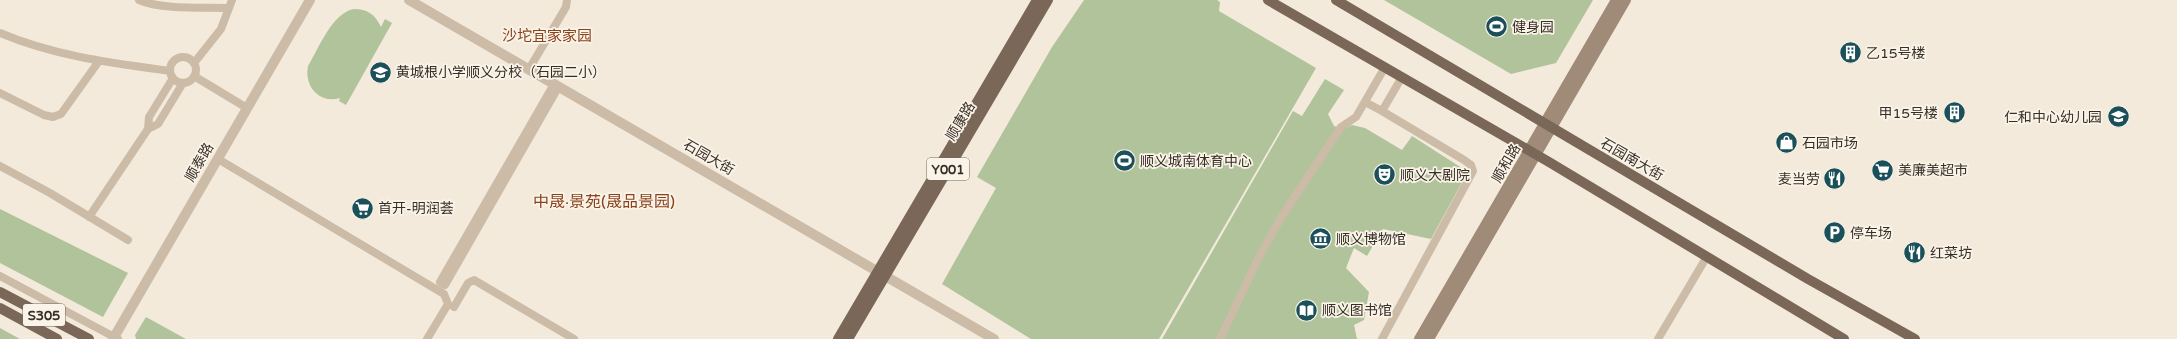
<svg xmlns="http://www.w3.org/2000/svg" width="2177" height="339" font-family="'Varela Round','Noto Sans SC',sans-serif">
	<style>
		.green { fill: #b1c39a }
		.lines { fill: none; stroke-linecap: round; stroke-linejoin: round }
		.minor { stroke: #ccbba6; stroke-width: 8 }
		.tertiary { stroke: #ccbba6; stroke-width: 10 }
		.secondary { stroke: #a08a78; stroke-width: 10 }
		.primary { stroke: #7a6758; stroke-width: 10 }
		.labels { text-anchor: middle; stroke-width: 3.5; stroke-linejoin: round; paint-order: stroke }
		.shield { fill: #faf4e8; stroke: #726962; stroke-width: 1 }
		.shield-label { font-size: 13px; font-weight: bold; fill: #382e28 }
		.poi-label { font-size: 14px; fill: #382e28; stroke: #faf4e8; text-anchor: start }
		.street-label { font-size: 14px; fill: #382e28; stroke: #faf4e8 }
		.neighbourhood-label { font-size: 15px; fill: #8a421d; stroke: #faf4e8 }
		.quarter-label { font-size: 16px; fill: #8a421d; stroke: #faf4e8 }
	</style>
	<rect width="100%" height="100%" fill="#f3eadb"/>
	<!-- green -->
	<path class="green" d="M1084 0H1217L1220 2 1219 11 1316 68 1159 339H1031L942 284 996 188 977 177 1052 47Z
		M1384 0H1593L1556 63 1511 74Z
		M354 9C367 9 375 14 381 27L385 19 392 23 346 105 339 101 340 98C319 104 304 86 308 66 319 48 332 13 354 9Z
		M1325 79 1344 90 1328 114 1334 126 1344 129 1352 125 1365 128 1402 150 1412 136 1465 170 1466 175 1431 239 1383 229 1367 256 1354 248 1346 268 1369 292 1364 320 1354 325 1357 339H1162L1293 111 1302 116Z
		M0 209 128 273 103 317 0 263Z
		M146 317 186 339H136L135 335Z
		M0 328 20 339H0Z"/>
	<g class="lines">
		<!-- minor -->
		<path class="minor" d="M139 0C162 10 204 7 229 8
			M0 33C54 56 112 63 170 71
			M170 70a13 13 0 1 1 26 0a13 13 0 1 1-26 0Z
			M194 63 221 29 232 0
			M529 69 566 7 567 0
			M194 76 247 108
			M173 78 149 117 148 129 158 124 183 83
			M554 84 440 282 445 285 559 86
			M0 93 44 115 53 117 61 114 99 61
			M1365 102 1382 111
			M218 159 444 294 448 304 427 339
			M0 166 50 193 128 240
			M89 217 148 129
			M0 276 118 339
			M454 307 468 283 474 280 574 339
			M1220 339 1259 257 1282 216 1341 127 1356 117 1385 67
			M1382 339 1473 171 1471 165 1464 160 1382 111 1402 77
			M1658 339 1706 258"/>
		<!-- tertiary -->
		<path class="tertiary" d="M409 0 994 339
			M113 339 310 0"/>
		<!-- secondary -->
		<path class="secondary" d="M1419 339 1616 0
			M1429 339 1626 0"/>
		<!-- primary -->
		<path class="primary" d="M1268 0 1549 162 1844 339
			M1336 0 1808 279 1915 339
			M0 292 89 339
			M0 308 57 339
			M838 339 1037 0
			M848 339 1048 0"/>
	</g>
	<!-- icons -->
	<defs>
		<symbol id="stadium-disc" viewBox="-11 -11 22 22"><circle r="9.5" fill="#1b505b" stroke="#faf4e8"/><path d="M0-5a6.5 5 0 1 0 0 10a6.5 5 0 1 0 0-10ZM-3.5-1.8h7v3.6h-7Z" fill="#fff"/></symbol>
		<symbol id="building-disc" viewBox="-11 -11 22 22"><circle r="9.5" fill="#1b505b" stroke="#faf4e8"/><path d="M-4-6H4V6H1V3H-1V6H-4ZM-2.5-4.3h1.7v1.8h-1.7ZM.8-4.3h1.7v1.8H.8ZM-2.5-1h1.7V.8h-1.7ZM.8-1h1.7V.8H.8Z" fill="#fff"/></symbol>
		<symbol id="school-disc" viewBox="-11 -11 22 22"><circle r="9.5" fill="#1b505b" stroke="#faf4e8"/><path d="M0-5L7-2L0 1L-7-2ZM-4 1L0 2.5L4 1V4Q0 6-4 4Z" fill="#fff"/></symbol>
		<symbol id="shop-disc" viewBox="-11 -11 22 22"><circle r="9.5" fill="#1b505b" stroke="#faf4e8"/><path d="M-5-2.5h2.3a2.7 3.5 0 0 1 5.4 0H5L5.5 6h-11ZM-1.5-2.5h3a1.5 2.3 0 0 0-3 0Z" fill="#fff"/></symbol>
		<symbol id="supermarket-disc" viewBox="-11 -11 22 22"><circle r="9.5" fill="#1b505b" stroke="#faf4e8"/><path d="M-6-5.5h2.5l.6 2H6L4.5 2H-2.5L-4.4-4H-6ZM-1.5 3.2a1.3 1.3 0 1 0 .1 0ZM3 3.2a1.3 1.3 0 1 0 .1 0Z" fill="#fff"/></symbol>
		<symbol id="theatre-disc" viewBox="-11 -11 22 22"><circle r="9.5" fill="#1b505b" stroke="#faf4e8"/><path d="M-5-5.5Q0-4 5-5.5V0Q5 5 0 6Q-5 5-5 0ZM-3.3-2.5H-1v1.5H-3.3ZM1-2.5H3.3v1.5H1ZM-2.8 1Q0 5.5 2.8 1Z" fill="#fff"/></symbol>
		<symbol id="restaurant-disc" viewBox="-11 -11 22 22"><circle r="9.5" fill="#1b505b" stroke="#faf4e8"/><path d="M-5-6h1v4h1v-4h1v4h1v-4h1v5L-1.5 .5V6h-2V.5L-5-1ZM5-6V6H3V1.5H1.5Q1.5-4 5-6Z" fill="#fff"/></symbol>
		<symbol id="parking-disc" viewBox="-11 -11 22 22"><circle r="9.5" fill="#1b505b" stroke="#faf4e8"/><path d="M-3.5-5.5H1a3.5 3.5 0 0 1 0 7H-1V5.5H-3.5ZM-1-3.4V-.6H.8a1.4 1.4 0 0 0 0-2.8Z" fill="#fff"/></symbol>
		<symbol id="museum-disc" viewBox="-11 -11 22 22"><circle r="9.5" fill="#1b505b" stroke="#faf4e8"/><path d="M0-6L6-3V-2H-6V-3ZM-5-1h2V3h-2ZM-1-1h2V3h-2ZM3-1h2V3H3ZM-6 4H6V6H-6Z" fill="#fff"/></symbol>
		<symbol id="library-disc" viewBox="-11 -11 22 22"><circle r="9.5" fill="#1b505b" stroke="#faf4e8"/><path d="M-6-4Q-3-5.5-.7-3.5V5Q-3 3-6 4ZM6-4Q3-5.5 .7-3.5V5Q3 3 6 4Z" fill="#fff"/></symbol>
	</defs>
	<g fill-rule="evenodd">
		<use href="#stadium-disc" x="1484" y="14" width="25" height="25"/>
		<use href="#building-disc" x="1838" y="40" width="25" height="25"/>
		<use href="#school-disc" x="368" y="60" width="25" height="25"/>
		<use href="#building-disc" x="1942" y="100" width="25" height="25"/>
		<use href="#school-disc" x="2106" y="104" width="25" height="25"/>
		<use href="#shop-disc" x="1774" y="130" width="25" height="25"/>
		<use href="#stadium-disc" x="1112" y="148" width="25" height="25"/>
		<use href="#supermarket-disc" x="1870" y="158" width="25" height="25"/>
		<use href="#theatre-disc" x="1372" y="162" width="25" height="25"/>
		<use href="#restaurant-disc" x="1822" y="166" width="25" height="25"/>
		<use href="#supermarket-disc" x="350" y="196" width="25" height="25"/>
		<use href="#parking-disc" x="1822" y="220" width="25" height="25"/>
		<use href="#museum-disc" x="1308" y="226" width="25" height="25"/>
		<use href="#restaurant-disc" x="1902" y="240" width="25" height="25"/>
		<use href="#library-disc" x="1294" y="298" width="25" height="25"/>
	</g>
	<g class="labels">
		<!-- shield labels -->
		<g class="shield">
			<rect x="927" y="158" width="42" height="22" rx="3"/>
			<rect x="23" y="304" width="42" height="22" rx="3"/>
		</g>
		<g class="shield-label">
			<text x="948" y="174">Y001</text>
			<text x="44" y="320">S305</text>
		</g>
		<!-- poi labels -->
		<g class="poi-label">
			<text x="1512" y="32">健身园</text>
			<text x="1866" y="58">乙15号楼</text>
			<text x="396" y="77">黄城根小学顺义分校（石园二小）</text>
			<text x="1938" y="118" text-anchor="end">甲15号楼</text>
			<text x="2102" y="122" text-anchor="end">仁和中心幼儿园</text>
			<text x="1802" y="148">石园市场</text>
			<text x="1140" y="166">顺义城南体育中心</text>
			<text x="1898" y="175">美廉美超市</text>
			<text x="1400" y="180">顺义大剧院</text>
			<text x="1820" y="184" text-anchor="end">麦当劳</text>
			<text x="378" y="213">首开-明润荟</text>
			<text x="1850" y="238">停车场</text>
			<text x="1336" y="244">顺义博物馆</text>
			<text x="1930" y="258">红菜坊</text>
			<text x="1322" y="315">顺义图书馆</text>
		</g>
		<!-- street labels -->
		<g class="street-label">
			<text transform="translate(960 121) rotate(-59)" y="5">顺康路</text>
			<text transform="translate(709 157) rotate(30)" y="5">石园大街</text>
			<text transform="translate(1632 159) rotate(30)" y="5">石园南大街</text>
			<text transform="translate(199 162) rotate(-60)" y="5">顺泰路</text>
			<text transform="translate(1506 163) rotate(-60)" y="5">顺和路</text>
		</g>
		<!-- neighbourhood labels -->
		<g class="neighbourhood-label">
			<text x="547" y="41">沙坨宜家家园</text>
		</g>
		<!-- quarter labels -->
		<g class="quarter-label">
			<text x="604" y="207">中晟·景苑(晟品景园)</text>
		</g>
	</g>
</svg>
